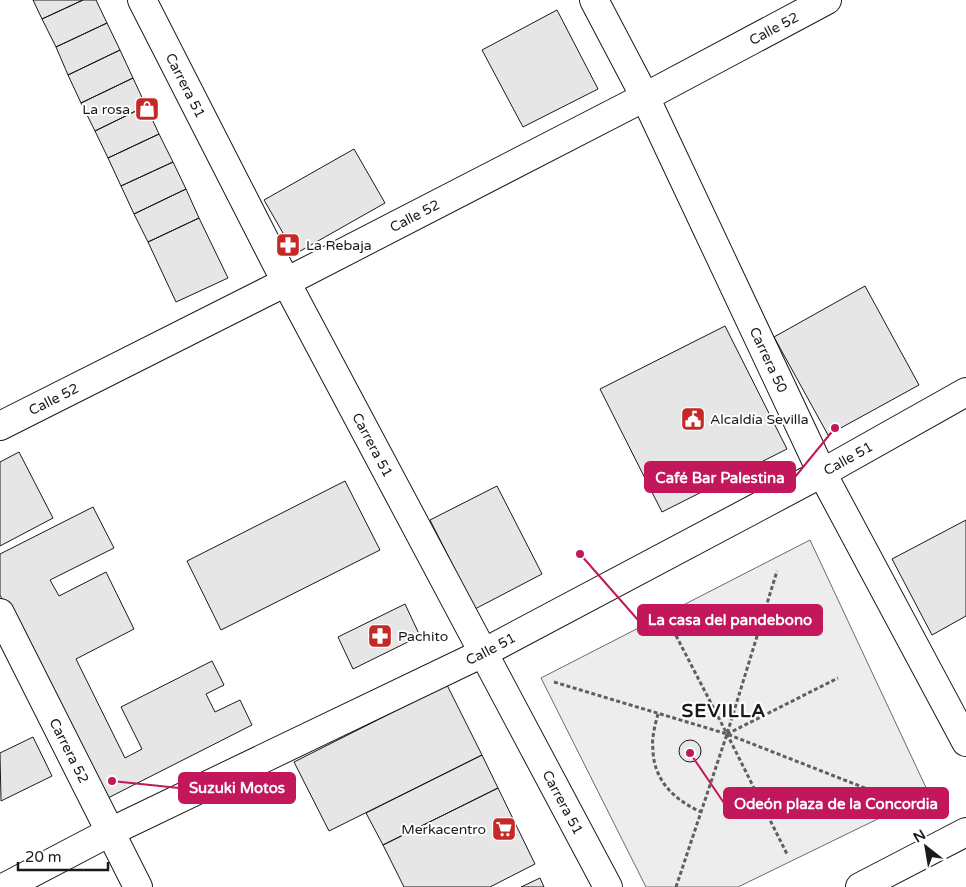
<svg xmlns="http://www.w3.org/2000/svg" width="966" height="887" font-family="'Varela Round',sans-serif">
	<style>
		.green { fill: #ededed; stroke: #6a6a6a }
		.building { fill: #e6e6e6; stroke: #1a1a1a }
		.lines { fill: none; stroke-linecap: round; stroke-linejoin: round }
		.minor-casing { stroke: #1a1a1a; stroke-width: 30 }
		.major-casing { stroke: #1a1a1a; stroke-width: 30 }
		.path { stroke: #5f5f5f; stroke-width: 3; stroke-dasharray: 4 2.5; stroke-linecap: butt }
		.minor { stroke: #fff; stroke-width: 28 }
		.major { stroke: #fff; stroke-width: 28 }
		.labels { text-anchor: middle; stroke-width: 4; stroke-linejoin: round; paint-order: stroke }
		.street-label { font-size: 14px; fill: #1a1a1a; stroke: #fff }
		.poi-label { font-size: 14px; fill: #1a1a1a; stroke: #fff; text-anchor: start }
		.district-label { font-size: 19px; font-weight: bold; letter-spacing: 1px; fill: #1a1a1a; stroke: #fff }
		.leader { fill: none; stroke: #c2185b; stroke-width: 2 }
		.callout-dot { fill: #c2185b; stroke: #fff; stroke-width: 2 }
		.callout { fill: #c2185b; stroke: #c2185b; stroke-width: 2 }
		.callout-label { font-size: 15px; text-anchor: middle; font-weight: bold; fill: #fff }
	</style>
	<rect width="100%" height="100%" fill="#fff"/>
	<!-- green -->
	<path class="green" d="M810 540 929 794 738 887H646L541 678Z"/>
	<!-- building -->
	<path class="building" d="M33 0H83L42 19Z
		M83 0H96L107 23 56 47 42 19Z
		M557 10 598 89 523 127 482 50Z
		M107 23 120 50 68 75 56 47Z
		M120 50 133 78 81 103 68 75Z
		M133 78 146 106 95 131 81 103Z
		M146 106 159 134 108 158 95 131Z
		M159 134 173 162 121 186 108 158Z
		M354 149 385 203 295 254 264 200Z
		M173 162 186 189 134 214 121 186Z
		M186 189 199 218 148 242 134 214Z
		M199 218 228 278 176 302 148 242Z
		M865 286 919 385 828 435 774 337Z
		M725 326 787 449 662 512 600 389Z
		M19 452 53 518 0 546V462Z
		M345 481 380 550 221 630 187 561Z
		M497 486 542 574 475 609 430 520Z
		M93 507 114 548 50 580 59 596 106 572 134 629 76 659 125 758 142 749 121 707 212 661 224 685 206 694 215 712 240 700 252 725 104 800 0 595V554Z
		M966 520V616L932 635 892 559Z
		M405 604 420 636 353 669 338 637Z
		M447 685 482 755 329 831 294 762Z
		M33 737 52 776 1 801 0 753Z
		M679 751a11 11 0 1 1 22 0a11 11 0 1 1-22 0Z
		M482 755 498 788 383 845 366 813Z
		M498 788 535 864 490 887H404L383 845Z
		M540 878 544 887H521Z"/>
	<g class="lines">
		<defs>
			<g id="minor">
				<path id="s1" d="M594 0 645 97 822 473 966 742"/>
				<path id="s2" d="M0 426 286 282 645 97 827 0"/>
				<path id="s3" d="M5 887 110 832 483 653 822 473 966 392"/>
				<path d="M860 887 966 832"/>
			</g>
			<g id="major">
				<path id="s4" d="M142 0 286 282 608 887"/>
				<path id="s5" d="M0 613 138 887"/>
			</g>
		</defs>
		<!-- minor casing -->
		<use href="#minor" class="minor-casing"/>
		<!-- major casing -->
		<use href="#major" class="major-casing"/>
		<!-- path -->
		<path class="path" d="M670 624 727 734 787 854
			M554 682 727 734 893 799
			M658 714C656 721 654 729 653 737 652 742 653 747 653 752 655 782 675 800 701 812
			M727 734 838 678
			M676 887 727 734 777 571"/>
		<!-- minor -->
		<use href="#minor" class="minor"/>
		<!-- major -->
		<use href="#major" class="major"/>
	</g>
	<!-- icons -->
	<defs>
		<symbol id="shop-square" viewBox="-11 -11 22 22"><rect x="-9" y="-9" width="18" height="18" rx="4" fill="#c62828" stroke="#fff"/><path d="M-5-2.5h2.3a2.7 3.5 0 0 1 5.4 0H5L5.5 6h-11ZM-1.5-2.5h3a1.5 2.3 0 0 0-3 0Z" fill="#fff"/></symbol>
		<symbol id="pharmacy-square" viewBox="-11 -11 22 22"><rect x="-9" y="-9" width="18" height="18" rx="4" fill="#c62828" stroke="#fff"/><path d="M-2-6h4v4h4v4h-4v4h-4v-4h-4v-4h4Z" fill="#fff"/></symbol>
		<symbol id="civic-square" viewBox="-11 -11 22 22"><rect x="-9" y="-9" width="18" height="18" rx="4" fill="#c62828" stroke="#fff"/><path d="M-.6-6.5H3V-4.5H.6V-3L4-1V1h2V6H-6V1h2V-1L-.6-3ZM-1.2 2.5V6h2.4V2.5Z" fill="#fff"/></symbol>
		<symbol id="supermarket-square" viewBox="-11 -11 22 22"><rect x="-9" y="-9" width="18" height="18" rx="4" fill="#c62828" stroke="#fff"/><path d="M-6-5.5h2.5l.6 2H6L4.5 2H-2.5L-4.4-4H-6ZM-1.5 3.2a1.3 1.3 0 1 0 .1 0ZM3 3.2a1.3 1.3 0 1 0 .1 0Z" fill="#fff"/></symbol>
	</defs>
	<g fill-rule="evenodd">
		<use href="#shop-square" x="133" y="95" width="28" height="28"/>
		<use href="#pharmacy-square" x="274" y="231" width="28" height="28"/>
		<use href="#civic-square" x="679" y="405" width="28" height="28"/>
		<use href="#pharmacy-square" x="366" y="622" width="28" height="28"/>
		<use href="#supermarket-square" x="490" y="815" width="28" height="28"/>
	</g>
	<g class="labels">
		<!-- street labels -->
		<g class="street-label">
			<text dy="5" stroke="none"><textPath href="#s2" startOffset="870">Calle 52</textPath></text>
			<text dy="5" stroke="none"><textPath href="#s4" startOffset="96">Carrera 51</textPath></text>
			<text dy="5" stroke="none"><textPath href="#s2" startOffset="465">Calle 52</textPath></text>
			<text dy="5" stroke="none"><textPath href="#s1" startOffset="400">Carrera 50</textPath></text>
			<text dy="5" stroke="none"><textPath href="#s2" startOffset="60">Calle 52</textPath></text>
			<text dy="5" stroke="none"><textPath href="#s4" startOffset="501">Carrera 51</textPath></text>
			<text dy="5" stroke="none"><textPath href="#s3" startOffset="946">Calle 51</textPath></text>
			<text dy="5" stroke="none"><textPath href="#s3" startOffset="541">Calle 51</textPath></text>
			<text dy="5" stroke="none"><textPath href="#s5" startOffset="154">Carrera 52</textPath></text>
			<text dy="5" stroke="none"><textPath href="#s4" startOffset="906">Carrera 51</textPath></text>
		</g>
		<!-- poi labels -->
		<g class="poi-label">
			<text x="130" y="114" text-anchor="end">La rosa</text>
			<text x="306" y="250">La Rebaja</text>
			<text x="710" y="424">Alcaldía Sevilla</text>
			<text x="398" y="641">Pachito</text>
			<text x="486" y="834" text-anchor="end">Merkacentro</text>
		</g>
		<!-- district labels -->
		<g class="district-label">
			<text x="724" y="717">SEVILLA</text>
		</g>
	</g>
	<!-- callouts -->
	<path class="leader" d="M835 428L795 477M580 554L638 620M112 781L179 788M690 753L724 803"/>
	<g class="callout-dot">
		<circle cx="835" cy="428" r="5"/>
		<circle cx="580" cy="554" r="5"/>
		<circle cx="112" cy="781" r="5"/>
		<circle cx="690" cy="753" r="5"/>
	</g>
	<g class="callout">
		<rect x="645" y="462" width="150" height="30" rx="5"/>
		<rect x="638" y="605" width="184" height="30" rx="5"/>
		<rect x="179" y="773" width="116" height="30" rx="5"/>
		<rect x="724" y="788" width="224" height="30" rx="5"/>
	</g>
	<g class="callout-label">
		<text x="720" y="483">Café Bar Palestina</text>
		<text x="730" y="625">La casa del pandebono</text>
		<text x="237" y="793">Suzuki Motos</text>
		<text x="836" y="809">Odeón plaza de la Concordia</text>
	</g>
	<!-- north arrow -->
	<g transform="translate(926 847) rotate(329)" stroke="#ffffff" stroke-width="4" paint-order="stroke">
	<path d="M0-4L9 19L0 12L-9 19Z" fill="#1a1a1a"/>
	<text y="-8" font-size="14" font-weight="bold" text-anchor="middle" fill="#1a1a1a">N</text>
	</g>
	<!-- scale -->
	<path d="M18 862v8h90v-8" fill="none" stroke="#1a1a1a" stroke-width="2.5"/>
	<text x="25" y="862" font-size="15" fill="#1a1a1a" stroke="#ffffff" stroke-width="4" paint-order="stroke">20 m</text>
</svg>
